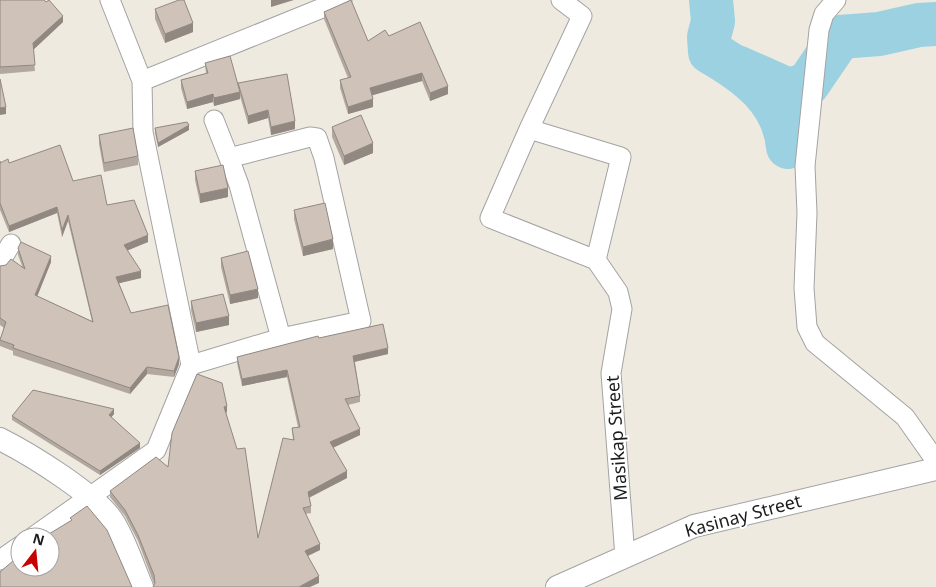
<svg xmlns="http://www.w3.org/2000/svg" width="936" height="587" font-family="'Noto Sans',sans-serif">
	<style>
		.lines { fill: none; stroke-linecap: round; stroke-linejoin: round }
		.river { stroke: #9cd1e1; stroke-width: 44 }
		.minor-casing { stroke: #a3a3a3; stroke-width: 21 }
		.tertiary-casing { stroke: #a3a3a3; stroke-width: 24 }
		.minor { stroke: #fff; stroke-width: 19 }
		.tertiary { stroke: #fff; stroke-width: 22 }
		.wall { fill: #b2a89f }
		.shaded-wall { fill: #918882 }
		.building { fill: #cfc3b9; stroke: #918882 }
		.labels { text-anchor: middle; stroke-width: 4; stroke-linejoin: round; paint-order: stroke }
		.street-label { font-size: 18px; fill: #1c1c1c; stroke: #fff }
	</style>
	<rect width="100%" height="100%" fill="#efeae0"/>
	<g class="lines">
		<!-- river -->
		<path class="river" d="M711 0 713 21 709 37 710 52C747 73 784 100 788 147
			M737 67 789 90 808 84 840 37 879 34 919 25 936 24"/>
		<defs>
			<path id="minor" d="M561 0 582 16 529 129 490 218 596 260
				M836 0 824 14 819 30 805 166 807 213 804 288 807 327 815 343 905 417 936 461
				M142 81 342 0
				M214 120 229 158
				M529 129 621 157 596 260 618 292 622 309 611 373 625 557
				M0 262 11 244
				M191 365 281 338 361 321 324 158 317 138 310 137 229 158 239 185 281 338
				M33 537 156 450 191 365 143 132 142 81 110 0
				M0 560 20 546"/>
			<path id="tertiary" d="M0 439C28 453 99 496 114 523 126 543 133 566 142 587
				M557 587 694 526 936 469"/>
		</defs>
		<!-- minor casing -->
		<use href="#minor" class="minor-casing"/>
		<!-- tertiary casing -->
		<use href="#tertiary" class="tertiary-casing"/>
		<!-- minor -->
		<use href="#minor" class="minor"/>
		<!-- tertiary -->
		<use href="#tertiary" class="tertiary"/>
	</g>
	<!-- wall -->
	<path class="wall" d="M0 0 46 2 63 22 33 50 35 71 0 74Z
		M155 9 193 32 165 43 155 19Z
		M324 12 368 41 389 36 448 94 430 101 422 81 372 95 373 107 348 114 340 88V80L348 78 324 19Z
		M205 63 238 86V83L295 129 271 135 268 118 248 124 240 96V99L214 106 213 102 187 109 181 88V80L206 74Z
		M332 127 373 153 344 165 332 137Z
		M155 128 189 130 158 147 155 133Z
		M99 135 138 156V165L104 172 99 144Z
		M0 161V163H9L73 181 107 205 148 242 127 250 141 278 119 283 131 313 179 364 174 377 147 374 130 394 13 355V351L0 346V339L4 328 0 325V266H22L18 255V248L51 262 37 296 92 321 68 221 62 237 57 213 9 232 0 210Z
		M195 171 228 197 200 203 195 180Z
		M294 210 333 249 303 256 294 219Z
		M221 258 258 298 230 304 221 267Z
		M191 301 229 325 196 332 191 310Z
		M319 338 388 354 355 362 360 396V402L348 405 360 435 333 448 347 478 309 498 311 506V513L305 514 320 550 308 556 319 583 154 584 138 541 125 516 110 497V491L168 467 197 374 227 412 226 413 258 538 293 440 292 428 298 427 287 377 242 386 237 363V357Z
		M114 414 111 417 140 448 100 475 12 420V416Z"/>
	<!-- shaded-wall -->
	<path class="shaded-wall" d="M271 0H294L271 7Z
		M63 16V22L33 50V43Z
		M193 23V32L165 43V34Z
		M422 73V81L370 96V88Z
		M448 86V94L430 101V93Z
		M240 92V99L214 106V98Z
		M213 94V102L187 109V102Z
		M373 99V107L348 114V107Z
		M6 107V114L0 115V108Z
		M268 110V118L248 124V116Z
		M295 121V129L271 135V127Z
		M189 125V130L158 147V143Z
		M373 143V153L344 165V156Z
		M228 188V197L200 203V194Z
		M57 207V213L9 232V226Z
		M68 215V221L62 237V230Z
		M148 235V242L124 252V245Z
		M333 239V249L303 256V247Z
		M51 256V262L35 302V295Z
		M141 271V278L116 284V277Z
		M258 289V298L230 304V295Z
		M229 316V325L196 332V323Z
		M388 348V354L353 362V356Z
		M179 357V364L174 377V371Z
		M147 367V374L130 394V388Z
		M287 370V377L242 386V379Z
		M227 406V412L224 413V407Z
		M114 409V414L109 420V415Z
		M360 429V435L330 449V442Z
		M140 443V448L100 475V471Z
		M347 471V478L308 498V492Z
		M320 544V550L305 557V551Z
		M319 576V583L310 587H299Z"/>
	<!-- building -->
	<path class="building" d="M0 0H44L46 2 49 0 63 16 33 43 35 65 0 67Z
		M179 0H184L193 23 165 34 155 9Z
		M351 0 368 41 385 30 389 36 420 22 448 86 430 93 422 73 370 88 373 99 348 107 340 80 351 77 324 12Z
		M230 56 240 92 214 98 213 94 187 102 181 80 208 73 205 63Z
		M287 74 295 121 271 127 268 110 248 116 238 83Z
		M0 79 6 107 0 108Z
		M361 115 373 143 344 156 332 127Z
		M187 122 189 125 158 143 155 128Z
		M133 128 138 156 104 163 99 135Z
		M60 145 73 181 101 175 107 205 134 200 148 235 124 245 141 271 116 277 131 313 168 305 179 357 174 371 147 367 130 388 13 348 14 345 0 340 6 322 0 318V266L6 265 11 259 25 269 18 248 21 242 51 256 35 295 93 322 68 215 62 230 57 207 9 226 0 203V161V163L8 159 9 163Z
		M223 165 228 188 200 194 195 171Z
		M325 203 333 239 303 247 294 210Z
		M248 251 258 289 230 295 221 258Z
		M223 294 229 316 196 323 191 301Z
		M383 324 388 348 353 356 360 396 345 399 360 429 330 442 347 471 308 492 311 506 303 508 320 544 305 551 319 576 299 587H153L155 583 154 575 138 535 125 510 110 491 156 457 168 467 172 433 197 374 222 383 227 406 224 407 237 449 245 448 258 538 283 438 294 440 292 428 300 427 287 370 242 379 237 357 318 336 319 338Z
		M33 390 114 409 109 415 140 443 100 471 12 416Z
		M87 506 107 530 132 587H0V572L20 555V567H50V537H44L72 520 70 518Z"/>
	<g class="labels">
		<!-- street labels -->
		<g class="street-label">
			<text transform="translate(617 438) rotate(-94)" y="6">Masikap Street</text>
			<text transform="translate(743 516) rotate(-15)" y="6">Kasinay Street</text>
		</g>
	</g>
	<!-- north arrow -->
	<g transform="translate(35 552) rotate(16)"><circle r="24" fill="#ffffff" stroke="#a4a4a4"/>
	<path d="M0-4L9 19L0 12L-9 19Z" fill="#c80200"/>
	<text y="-8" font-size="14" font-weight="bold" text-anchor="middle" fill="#1c1c1c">N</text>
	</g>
</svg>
